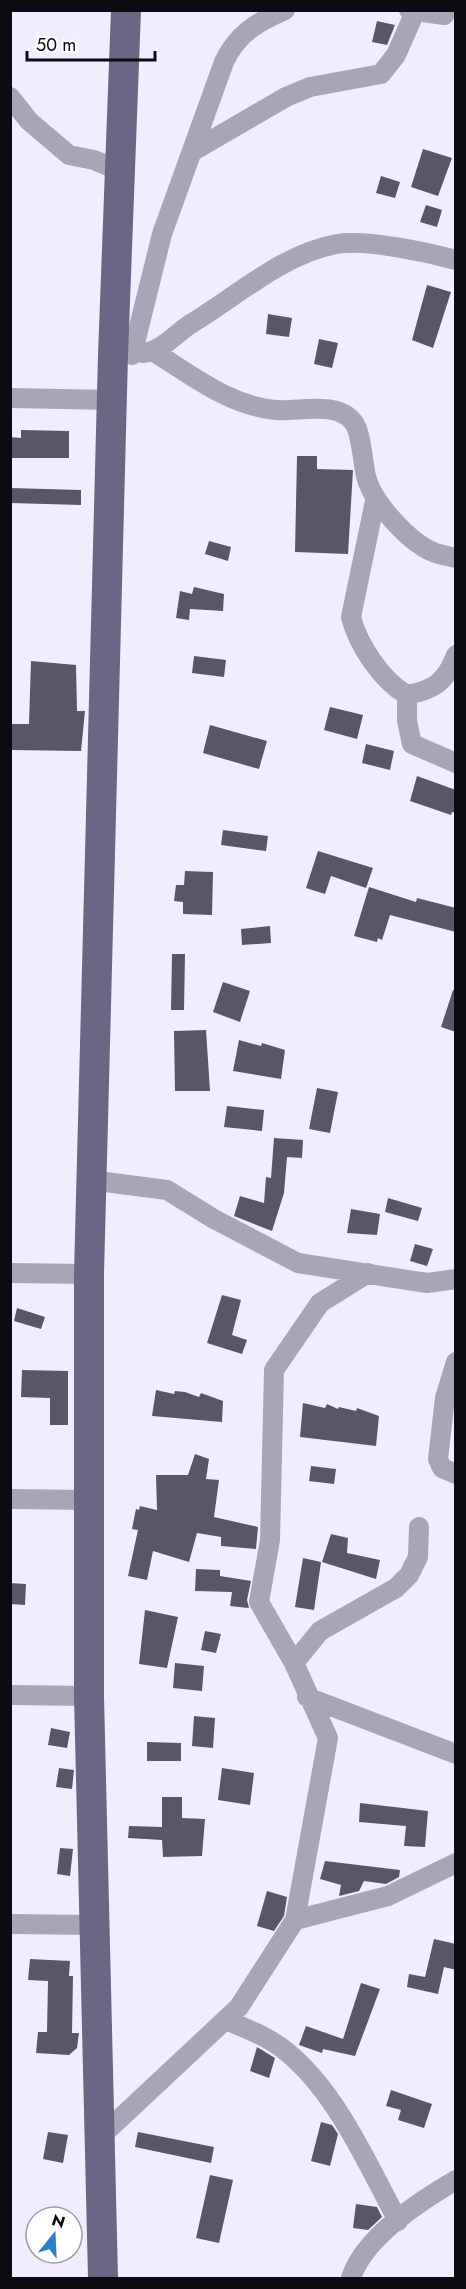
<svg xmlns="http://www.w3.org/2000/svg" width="466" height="2289" font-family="Jost,sans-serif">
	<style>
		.building { fill: #575769 }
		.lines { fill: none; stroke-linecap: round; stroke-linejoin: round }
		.minor { stroke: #a7a5b7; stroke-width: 20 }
		.primary { stroke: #6c6686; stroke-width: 30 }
	</style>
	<rect width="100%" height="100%" fill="#f2edfe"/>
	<!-- building -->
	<path class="building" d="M377 21 395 25 387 45 372 42Z
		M423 149 452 158 438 196 411 187Z
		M381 176 400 182 395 198 376 193Z
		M426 205 442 210 437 227 420 222Z
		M427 285 451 292 433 348 412 340Z
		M268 314 292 318 289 337 266 334Z
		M319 339 338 343 332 368 314 364Z
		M21 430 69 431V458H10V437L21 438Z
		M297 456H317V469L353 470 348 554 295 552Z
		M10 488 81 490V505L10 503Z
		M209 541 231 547 228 561 205 554Z
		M194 587 224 594 223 611 190 609 189 620 176 618 180 591 192 594Z
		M194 656 226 660 224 677 192 673Z
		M31 661 76 665 77 711H85L81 751 10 750V724H29Z
		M330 707 363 715 357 739 324 730Z
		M210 725 267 741 259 769 203 753Z
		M366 744 394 751 390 770 362 763Z
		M417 776 456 790V813L452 812 451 815 410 801Z
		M223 830 268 836 266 851 221 845Z
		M318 851 373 868 366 888 331 876 325 894 306 888Z
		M185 871 213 872 212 915 183 914V902L174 901 176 885H184Z
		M369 887 416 902 417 898 456 908V932L390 915 382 940 378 938 377 942 354 936Z
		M270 926 271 943 242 945 241 929Z
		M172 954H185L184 1010H171Z
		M223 982 250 991 240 1022 213 1012Z
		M453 990H456V1032L441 1027Z
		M206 1030 210 1091H175L174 1031Z
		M239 1040 261 1046 262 1043 285 1050 281 1079 233 1071Z
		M317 1088 338 1092 330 1133 309 1129Z
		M227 1106 264 1110 262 1131 224 1127Z
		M274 1138 303 1140 302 1158 287 1157 284 1193 272 1231 234 1216 240 1196 264 1203 266 1177 271 1178Z
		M388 1198 422 1208 418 1221 385 1212Z
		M351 1209 380 1214 377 1235 347 1233Z
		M415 1244 433 1249 427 1266 410 1261Z
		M222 1295 241 1300 232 1335 247 1340 242 1354 207 1343Z
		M17 1308 45 1317 41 1329 14 1321Z
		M22 1370 68 1371V1425H50V1398L21 1397Z
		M156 1390 174 1394 175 1391 185 1392 199 1397 201 1393 223 1401 222 1422 152 1416Z
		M303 1403 325 1408 327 1404 338 1409 339 1407 356 1411 357 1408 379 1416 376 1446 300 1437Z
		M195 1454 209 1459 206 1479 219 1480 214 1517 258 1527 256 1549 221 1546V1537L197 1533 189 1562 153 1551 147 1580 128 1576 138 1530 132 1529 136 1509 139 1510 140 1506 157 1510 156 1475H188Z
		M311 1466 336 1469 334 1484 309 1481Z
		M331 1534 348 1538 347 1553 380 1560 376 1579 322 1562Z
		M303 1558 321 1562 314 1610 295 1607Z
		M196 1569 220 1570V1576L251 1581 247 1600 249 1608 230 1606 232 1592 195 1591Z
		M10 1583 26 1584 25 1605 10 1604Z
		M145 1610 178 1617 167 1668 139 1664Z
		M205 1631 221 1634 216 1653 201 1650Z
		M175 1663 204 1666 202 1691 173 1688Z
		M194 1716 215 1718 213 1748 192 1746Z
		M51 1728 70 1732 67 1748 48 1745Z
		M147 1742 181 1743V1761H147Z
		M59 1768 74 1770 72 1789 56 1787Z
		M222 1768 254 1773 250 1805 218 1800Z
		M162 1797H182V1818L205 1819 202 1856 163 1857 162 1840 128 1838 129 1826 162 1827Z
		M360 1803 428 1811 425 1847 404 1846 406 1826 359 1822Z
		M60 1848 73 1849 70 1876 57 1874Z
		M325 1861 400 1870 399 1877 386 1884 364 1881 359 1891 339 1896 341 1885 320 1879Z
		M267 1891 287 1897 284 1916 274 1931 257 1926Z
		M434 1939 456 1944V1970L444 1967 438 1994 407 1987 409 1974 425 1977Z
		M30 1959 70 1961 69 1976H73L72 2033H79L77 2048 69 2055 36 2053 38 2032H47L48 1981 28 1980Z
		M361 1983 380 1989 355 2056 323 2049 322 2053 299 2045 306 2026 343 2039Z
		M257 2047 275 2058 269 2078 250 2071Z
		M391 2090 432 2104 424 2128 398 2120 401 2110 386 2106Z
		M321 2122 332 2125 338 2134 330 2166 311 2161Z
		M48 2132 68 2135 63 2163 43 2159Z
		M138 2132 214 2147 211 2163 135 2147Z
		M210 2175 233 2180 219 2243 196 2238Z
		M356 2204 377 2207 382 2217 368 2230 353 2228Z"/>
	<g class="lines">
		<!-- minor -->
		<path class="minor" d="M409 10 444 15 447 10
			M10 97 29 121 69 155 94 160 120 171
			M193 151 286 97 310 87 381 74 396 55 415 12
			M154 352C193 376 230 406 276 410 298 412 338 400 354 423 361 432 363 463 366 476 372 502 409 542 433 552 440 555 448 556 456 558
			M143 353C162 351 176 333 192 323 237 296 284 253 337 244 366 239 426 252 456 260
			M132 355 162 234 224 62C237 34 257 22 285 10
			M10 398 112 400
			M375 501 351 617C358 645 382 681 407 695 434 690 446 682 456 655
			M407 695V721L412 744 456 763
			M90 1180 167 1190 214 1219 298 1263 427 1283 456 1279
			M10 1273 89 1274
			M456 1362 445 1398 438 1459 442 1468 456 1474
			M10 1499 89 1500
			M294 1663 320 1631 396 1588 409 1575 418 1557 419 1527
			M10 1695 89 1696
			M307 1697 456 1754
			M295 1920 388 1896 456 1863
			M10 1924 95 1925
			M226 2020C247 2029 269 2037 287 2052 337 2093 368 2165 398 2221
			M98 2139 239 2007 295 1920 328 1738 294 1663 259 1602 270 1540 274 1370 320 1303 368 1273
			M351 2278C364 2237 420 2201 456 2180"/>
		<!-- primary -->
		<path class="primary" d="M103 2278 89 1696V1274L113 355 126 10"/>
	</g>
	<!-- border -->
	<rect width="466" height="2289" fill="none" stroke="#0d0b11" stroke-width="24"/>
	<!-- north arrow -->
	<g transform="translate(54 2235) rotate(18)"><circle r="28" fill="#ffffff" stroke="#9e9da0" stroke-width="1.5"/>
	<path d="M0-4.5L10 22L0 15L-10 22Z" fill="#2980cd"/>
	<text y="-9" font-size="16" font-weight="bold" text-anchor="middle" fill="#0d0b11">N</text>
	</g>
	<!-- scale -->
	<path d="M27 51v9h128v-9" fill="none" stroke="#0d0b11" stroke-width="3"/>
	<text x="36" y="51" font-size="18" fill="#0d0b11" stroke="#ffffff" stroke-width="4.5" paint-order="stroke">50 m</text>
</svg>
